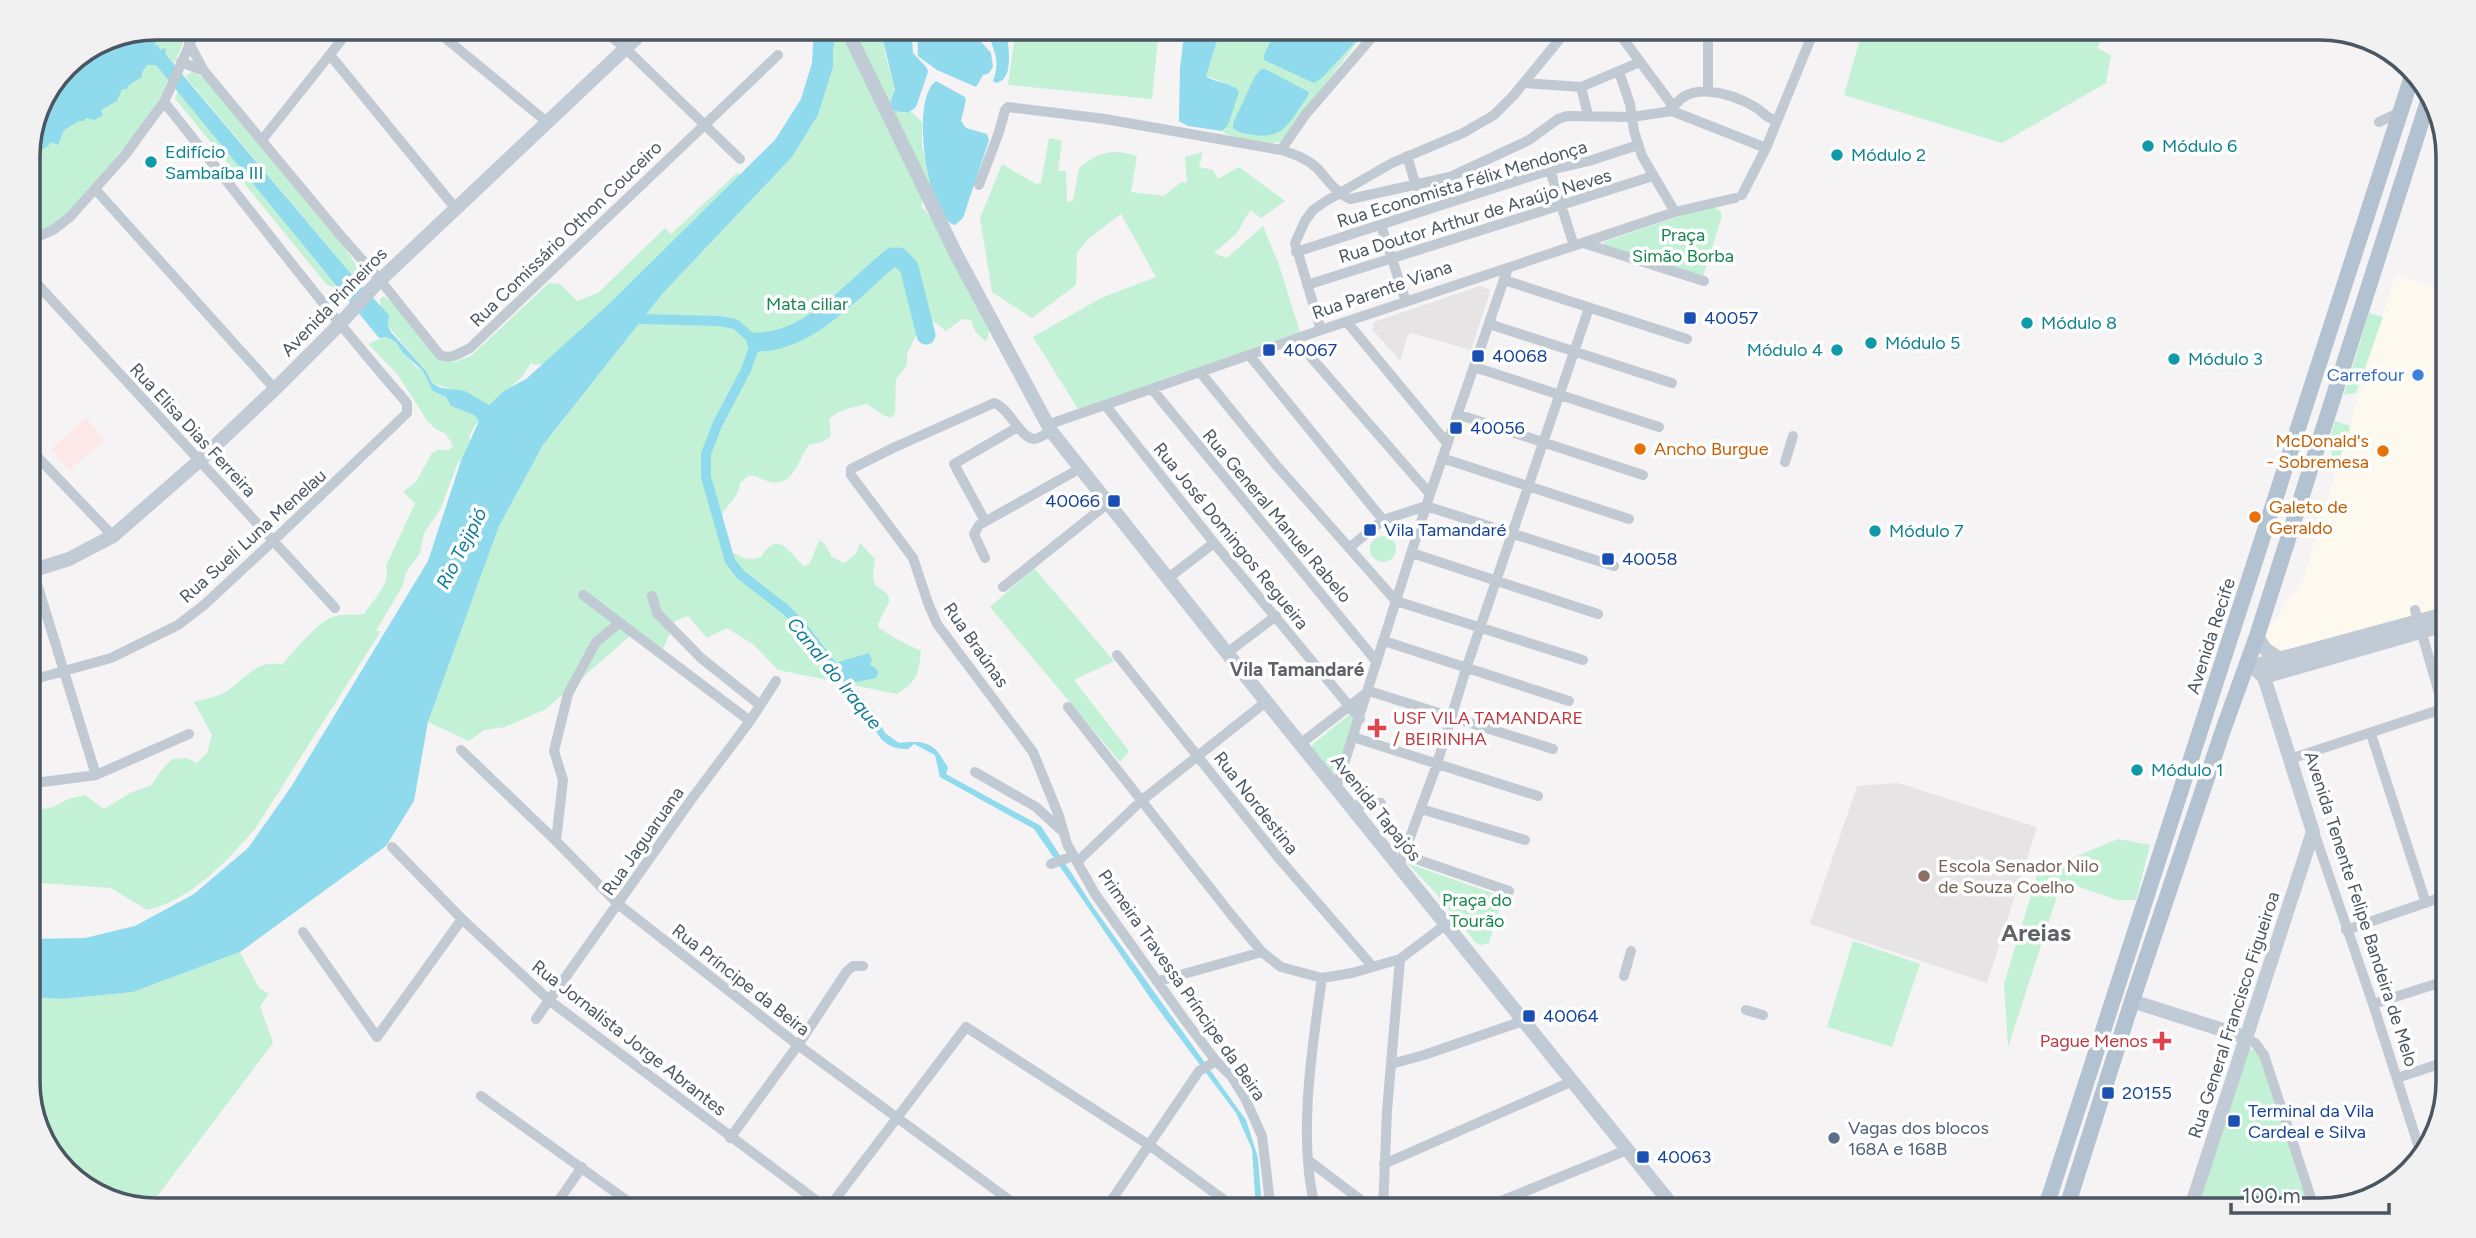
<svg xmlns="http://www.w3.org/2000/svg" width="2476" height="1238" font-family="Figtree,sans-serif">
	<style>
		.commercial { fill: #fdf9ef }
		.education { fill: #e6e4e5 }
		.medical { fill: #fce8e6 }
		.green { fill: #c3f1d5 }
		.water { fill: #90daee }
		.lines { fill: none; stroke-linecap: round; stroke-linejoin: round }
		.canal { stroke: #90daee; stroke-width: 10 }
		.river { stroke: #90daee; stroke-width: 19 }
		.street { stroke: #c1cad2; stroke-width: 10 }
		.secondary { stroke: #c1cbd6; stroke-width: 14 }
		.primary { stroke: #b3c2d1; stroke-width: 16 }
		.culture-dot { fill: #0f9aa8; stroke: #fff; stroke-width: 2.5 }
		.transit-dot { fill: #1a4fb4; stroke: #fff; stroke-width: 2.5 }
		.shop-dot { fill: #3f7fe0; stroke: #fff; stroke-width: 2.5 }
		.food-dot { fill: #e8710a; stroke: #fff; stroke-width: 2.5 }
		.health-dot { fill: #e0444e; stroke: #fff; stroke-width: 2.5 }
		.education-dot { fill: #8d6e63; stroke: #fff; stroke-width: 2.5 }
		.service-dot { fill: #5c6f8a; stroke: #fff; stroke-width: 2.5 }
		.labels { text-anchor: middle; stroke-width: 7; stroke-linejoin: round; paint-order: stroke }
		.culture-label { font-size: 18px; fill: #0d838f; stroke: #fff; text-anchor: start }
		.street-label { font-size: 18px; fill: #4a5661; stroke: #fff }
		.park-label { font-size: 18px; fill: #17864f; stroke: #fff }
		.transit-label { font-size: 18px; fill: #164399; stroke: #fff; text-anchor: start }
		.shop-label { font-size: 18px; fill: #366cbe; stroke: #fff; text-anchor: end }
		.food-label { font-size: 18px; fill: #c56008; stroke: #fff; text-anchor: start }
		.health-label { font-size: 18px; fill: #be3a42; stroke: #fff; text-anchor: start }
		.education-label { font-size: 18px; fill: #785e54; stroke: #fff; text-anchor: start }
		.service-label { font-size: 18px; fill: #4e5e75; stroke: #fff; text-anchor: start }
		.water-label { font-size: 19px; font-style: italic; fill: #0c7c9b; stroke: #fff }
		.neighbourhood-label { font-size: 19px; font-weight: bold; fill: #5f6368; stroke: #fff }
		.district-label { font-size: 24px; font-weight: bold; fill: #5f6368; stroke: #fff }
		.rim { fill: none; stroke: #4a5661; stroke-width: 3.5 }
	</style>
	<rect width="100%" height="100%" fill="#f5f3f3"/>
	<!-- commercial -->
	<path class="commercial" d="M2395 275 2448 290V607L2293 650 2279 649 2271 645 2264 636 2304 577Z"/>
	<!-- education -->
	<path class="education" d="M1480 286 1488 289 1490 292 1471 350 1411 333 1408 335 1400 361 1372 329 1374 322Z
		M1898 783 2037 827 1987 983 1810 924 1857 786Z"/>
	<!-- medical -->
	<path class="medical" d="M2294 28H2320L2376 41 2402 64Z
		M86 418 105 440 69 470 51 449Z"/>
	<!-- green -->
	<path class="green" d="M156 28H192L184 40 159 101 135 135 72 209 60 221 28 239V148L66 65 107 38Z
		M838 28H883L884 49 895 90 889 105C895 112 902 115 912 112L922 122V146L935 195 923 200 921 206 933 220 990 329 986 342 975 331 971 320 962 319 946 331C936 325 929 313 917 321V333L907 354V365L896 379 895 413 891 418 883 415 867 404C853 407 841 409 829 419L831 436 822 442 809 445C798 459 794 487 770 482 762 480 756 475 748 476L740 483C739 501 718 510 719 525 720 532 723 541 726 548 738 556 746 562 761 557 779 528 789 554 804 566L810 563 819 540 825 544 832 557 844 563 856 554 860 543 875 559 873 575 875 585C903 601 881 606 878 627 890 636 906 644 921 651 918 676 918 680 897 694L778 670 754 645 727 628 707 638 688 616 675 621 663 649 638 635 629 637 546 709 505 727 484 730 469 741 428 722 499 526 543 445 663 293 792 157 818 115 833 67V48Z
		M1016 28H1159L1152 99 1008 85Z
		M1221 28H1274L1275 30 1264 55 1351 45 1368 28 1281 142C1262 144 1237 142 1222 131L1225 129 1234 86 1206 76Z
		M1863 28H2025L2062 39 2072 28H2107L2097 48 2111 55 2106 83 2002 143 1844 95Z
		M192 72 206 79 326 226C334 233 358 263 358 272L352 275 185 76Z
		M178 91 341 292 326 284 178 102 175 98Z
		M1049 138 1062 141 1058 171H1066L1067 202 1073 201 1079 168C1099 152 1111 148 1137 156L1131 192 1164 196 1181 182 1187 183 1185 157 1203 152 1199 167 1213 170 1218 179 1239 167 1285 201 1261 218 1250 210 1237 233 1214 253 1227 258 1263 226 1279 265 1300 332 1078 409 1033 337 1101 298 1156 277 1121 214 1088 239 1077 253 1076 285 1032 318 992 292 980 218 1002 164 1036 184 1041 183Z
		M737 173 743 177 547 363 534 365 531 363 522 377 489 405 460 392 432 383 426 371 388 326 389 316 381 308 380 299 383 296 396 305 446 361 454 362 471 356 549 283 560 284 577 301 598 293 665 228 671 234Z
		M1713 207 1720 211 1722 216 1703 276 1603 245 1604 242 1695 211Z
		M2369 313 2383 317 2356 393 2344 395Z
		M386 336 396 342 415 366 423 371 436 392 446 397 451 406 474 415 479 421 473 428 469 437 471 442 463 459 458 462 441 508 424 533 420 553 406 572 403 585 376 631H381L255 829C226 862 191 900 147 910L111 888 28 882V812L53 807 68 799 85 795 104 809 130 793 152 785 160 772 172 759 187 758 197 763 207 753 212 735 194 702C204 699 218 697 227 691 245 679 258 658 282 665 291 654 317 624 330 618 340 613 353 616 364 614 373 600 392 583 386 566L415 503 403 492 416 482 432 453 437 450H449L453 446 446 434 434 428 426 419 398 375 368 344Z
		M2335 421 2350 426 2347 446 2334 463 2329 443Z
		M1370 549a13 13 0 1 1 26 0a13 13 0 1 1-26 0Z
		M1034 568 1114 661 1074 680 1129 751 1120 762 990 607Z
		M1350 714 1355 721 1336 775 1330 774 1310 750 1313 744Z
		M2118 839 2150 845 2136 900H2117L2062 881 2008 1047 2004 984 2038 872Z
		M1407 863 1503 897 1489 943 1481 945 1476 943 1434 891Z
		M1853 941 1920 964 1892 1047 1827 1027Z
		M240 952 259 988 269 994 260 1006 273 1043 152 1203 151 1209 100 1197 50 1153 28 1091V997L63 999 133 992Z
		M2247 1048 2260 1052 2310 1203 2307 1210H2196Z"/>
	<!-- water -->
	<path class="water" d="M156 28H170L164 30 154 46 158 45 160 50 165 48 166 55 352 275 389 315 388 326 391 332 426 371 432 383 441 388 465 391 489 405 504 391 526 379 610 303 775 140 801 99 812 63 814 28H838L833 48V67L818 115 792 157 663 293 543 445 499 526 428 722 414 801 386 846 240 952 133 992 63 999 28 997V939L85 938 135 926 194 894 248 848 291 787 428 561 461 461 479 421 474 415 451 406 446 397 433 391 423 371 403 353 396 342 386 337 379 338 156 65H147L142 72V77L129 85 127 89H122L117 101 101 110 103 115 94 120 86 118 84 121H79L64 130 58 145 50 142 49 145 28 159V148L66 65 107 38Z
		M883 28H914L912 33 896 32 912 37 913 53 927 68 928 72 916 107 908 113 894 111 889 105 895 90 882 36V32L888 30Z
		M917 28H969L991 53 993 67 988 74 983 75 976 87 937 70 918 56Z
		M989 28H1006L1007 32C1008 47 1015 79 996 83L993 81C1003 54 988 49 991 31Z
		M1185 28H1221L1206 76C1216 84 1232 81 1239 92L1228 125 1222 131 1188 126 1179 121 1180 68Z
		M1276 28H1368L1322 78 1314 83 1264 60V55Z
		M1261 69H1265L1309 92 1308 96C1291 119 1285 140 1254 135 1246 134 1239 133 1233 128V123L1255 76Z
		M936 81 965 97 966 100 961 121 966 128 987 134 989 140 963 218 955 225C928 219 909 100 936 81Z
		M869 653 872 660 870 665 876 668 878 673 876 678 851 683 875 713 885 733 899 743C927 740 935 743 948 768L946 774 1041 826 1094 908 1246 1120 1258 1158 1262 1210H1256L1252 1149 1236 1113 1153 1002 1034 829 940 777 935 755 914 744 908 749C878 750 875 726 862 707 851 690 835 674 822 658L828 656 835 663Z"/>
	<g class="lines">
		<!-- canal -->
		<path class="canal" d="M641 319 719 321 735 324 756 342 746 370 717 425 706 454V477L730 561 741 575 785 609 801 625 833 667"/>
		<!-- river -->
		<path class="river" d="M756 342C809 343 854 288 892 257H899L909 267 926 335"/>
		<!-- street -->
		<path class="street" d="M433 28 548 123
			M601 28 625 48 740 159
			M1615 28 1670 102 1672 111
			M189 43 204 71 341 236 380 280 440 355C452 360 459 353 470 348L778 55
			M1708 43V91
			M330 55 456 209
			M181 62 204 71
			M1619 72 1630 104 1634 131 1642 156 1675 212
			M1524 83 1581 87 1640 62
			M1581 87 1588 115
			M1672 111C1686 79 1731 93 1755 107 1764 112 1766 119 1777 120
			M2379 122 2400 112
			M262 140 351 28
			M1281 150 1306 114 1380 28
			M1407 156 1416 186
			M1550 170 1574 246
			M979 185 999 132 1005 110 1008 107 1105 119 1281 150C1294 154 1306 158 1317 168 1328 180 1335 192 1350 199L1450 177 1529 140 1558 119 1567 116 1632 117 1672 111 1766 148
			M95 189 275 389
			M1742 195 1766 148 1815 28
			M1381 225 1406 302
			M28 241 53 230 70 217 125 155 164 102 197 28
			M1583 243 1704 281
			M1296 252 1550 170 1589 161 1638 145
			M28 274 335 608
			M1504 280 1687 339
			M1307 285 1653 176
			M1347 322 1447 443
			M1489 324 1672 383
			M1321 330 1295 243 1305 221 1313 210 1326 201 1392 163 1463 133 1494 115 1513 96 1563 35 1572 28
			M1296 340 1430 494
			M1250 356 1383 520
			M1474 367 1659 427
			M1200 372 1276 465 1396 601 1583 660
			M1152 389 1377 662
			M1106 406 1214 543 1360 719
			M1457 414 1643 475
			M1047 425 1321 330 1675 212 1735 198
			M1051 431C1047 433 1039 439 1034 439 1019 437 1009 407 994 403L893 448 851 469V475L913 558 928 603 937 624 1033 752 1059 816 1067 844 1095 894 1184 1019 1216 1061 1232 1077 1245 1098 1262 1136 1271 1210
			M28 447 113 536
			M1442 458 1629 519
			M1785 462 1793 436
			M985 521 954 464 1018 427
			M1349 548 1383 520 1426 506 1614 566
			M1412 553 1598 614
			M985 558 974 534 979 525 1079 469
			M33 571 96 775
			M1167 579 1214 543
			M1003 587 1107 504
			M583 595 750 721
			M652 596 657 613 701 658 760 705
			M2415 610 2448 724
			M1384 641 1569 701
			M1227 653 1276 616
			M1117 655 1277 856 1373 967
			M28 681 111 658 178 625 204 605 274 540 407 413V403C322 306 245 203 164 102
			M1369 691 1553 749
			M1068 707 1229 912 1262 952 1281 967 1322 978 1352 973 1400 959 1445 925
			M2371 734 2426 903
			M1353 737 1538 796
			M1300 744 1369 691
			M461 750 556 841 618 904 798 1045 1023 1210
			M2290 759 2448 707
			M975 772 1036 807 1061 830
			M28 784 96 775 189 734
			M1336 789 1430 494 1508 268
			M1350 806 1381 803
			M1421 809 1525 840
			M2314 832 2373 1004 2421 1154
			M556 841 563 780 554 751 568 694 596 642 618 624
			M392 847 462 919 550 1001 829 1210
			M1413 858 1509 891
			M1077 862 1141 801 1267 701
			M1051 864 1073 856
			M1399 867 1436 767 1466 669 1589 308
			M2346 930 2448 895
			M303 932 377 1037 462 919
			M1624 976 1631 951
			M1159 981 1262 952
			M2373 1004 2448 980
			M1746 1010 1763 1015
			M536 1019 691 800 750 721 776 681
			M2245 1037 2255 1043 2264 1055 2315 1210
			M1391 1064 1424 1055 1523 1021
			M2397 1078 2448 1061
			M481 1096 640 1210
			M730 1138 798 1045 847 971 853 966H863
			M2418 1145 2433 1140
			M1308 1160 1374 1210
			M1384 1164 1573 1081
			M552 1210 582 1167
			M827 1210 966 1027 1149 1145 1238 1210
			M1105 1210 1199 1071 1216 1061
			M1316 1210C1297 1141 1312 1048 1322 978
			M1383 1210 1387 1111 1400 959
			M1479 1210 1627 1150"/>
		<!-- secondary -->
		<path class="secondary" d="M846 28 957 256 1051 431 1227 653 1676 1210
			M28 572 69 559 113 536 199 461 275 389 339 325 376 284 647 28
			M2257 636 2265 649 2280 659
			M2253 666 2448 613
			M2264 677 2448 624
			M2132 1001 2245 1037
			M2190 1210 2313 832 2264 677 2247 662"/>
		<!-- primary -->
		<path class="primary" d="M2045 1210 2413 73
			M2066 1210 2132 1001 2222 733 2257 636 2430 95"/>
	</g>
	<!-- markers -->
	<g class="culture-dot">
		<circle cx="2148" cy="146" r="7"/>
		<circle cx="1837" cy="155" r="7"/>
		<circle cx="151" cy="162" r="7"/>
		<circle cx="2027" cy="323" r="7"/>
		<circle cx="1871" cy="343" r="7"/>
		<circle cx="1837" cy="350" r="7"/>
		<circle cx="2174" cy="359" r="7"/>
		<circle cx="1875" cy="531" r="7"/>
		<circle cx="2137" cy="770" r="7"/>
	</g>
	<g class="transit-dot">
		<rect x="1683" y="311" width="14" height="14" rx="3.5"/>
		<rect x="1262" y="343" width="14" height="14" rx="3.5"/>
		<rect x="1471" y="349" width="14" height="14" rx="3.5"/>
		<rect x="1449" y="421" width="14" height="14" rx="3.5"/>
		<rect x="1107" y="494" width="14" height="14" rx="3.5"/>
		<rect x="1363" y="523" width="14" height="14" rx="3.5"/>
		<rect x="1601" y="552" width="14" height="14" rx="3.5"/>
		<rect x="1522" y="1009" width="14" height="14" rx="3.5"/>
		<rect x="2101" y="1086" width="14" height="14" rx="3.5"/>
		<rect x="2227" y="1114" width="14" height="14" rx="3.5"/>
		<rect x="1636" y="1150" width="14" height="14" rx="3.5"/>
	</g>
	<circle class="shop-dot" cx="2418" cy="375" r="7"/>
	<g class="food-dot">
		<circle cx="1640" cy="449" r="7"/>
		<circle cx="2383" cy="451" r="7"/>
		<circle cx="2255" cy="517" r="7"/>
	</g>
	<g class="health-dot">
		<path d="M1373.5 717.5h7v7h7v7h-7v7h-7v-7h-7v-7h7z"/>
		<path d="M2158.5 1030.5h7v7h7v7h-7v7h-7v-7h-7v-7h7z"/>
	</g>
	<circle class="education-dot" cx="1924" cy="876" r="7"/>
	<circle class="service-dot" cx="1834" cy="1138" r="7"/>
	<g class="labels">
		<!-- culture labels -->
		<g class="culture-label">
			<text x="2162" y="152">Módulo 6</text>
			<text x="165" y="158">Edifício<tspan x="165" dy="21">Sambaíba III</tspan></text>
			<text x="1851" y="161">Módulo 2</text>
			<text x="2041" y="329">Módulo 8</text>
			<text x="1885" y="349">Módulo 5</text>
			<text x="1823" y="356" text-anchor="end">Módulo 4</text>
			<text x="2188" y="365">Módulo 3</text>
			<text x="1889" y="537">Módulo 7</text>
			<text x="2151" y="776">Módulo 1</text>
		</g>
		<!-- street labels -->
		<g class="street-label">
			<text transform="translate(1462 184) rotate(-17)" y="6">Rua Economista Félix Mendonça</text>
			<text transform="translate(1475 216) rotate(-17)" y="6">Rua Doutor Arthur de Araújo Neves</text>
			<text transform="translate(566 234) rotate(-44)" y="6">Rua Comissário Othon Couceiro</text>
			<text transform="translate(1382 290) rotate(-19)" y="6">Rua Parente Viana</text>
			<text transform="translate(334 302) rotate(-46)" y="6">Avenida Pinheiros</text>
			<text transform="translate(193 430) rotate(47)" y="6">Rua Elisa Dias Ferreira</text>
			<text transform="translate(1277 516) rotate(50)" y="6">Rua General Manuel Rabelo</text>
			<text transform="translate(253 536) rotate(-42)" y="6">Rua Sueli Luna Menelau</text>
			<text transform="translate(1231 536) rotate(51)" y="6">Rua José Domingos Regueira</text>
			<text transform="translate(2211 636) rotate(-72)" y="6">Avenida Recife</text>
			<text transform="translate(976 645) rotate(55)" y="6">Rua Braúnas</text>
			<text transform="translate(1256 803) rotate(52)" y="6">Rua Nordestina</text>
			<text transform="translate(1376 808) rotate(51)" y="6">Avenida Tapajós</text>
			<text transform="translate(643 841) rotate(-55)" y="6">Rua Jaguaruana</text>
			<text transform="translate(2361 909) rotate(72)" y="6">Avenida Tenente Felipe Bandeira de Melo</text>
			<text transform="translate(741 980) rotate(38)" y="6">Rua Príncipe da Beira</text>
			<text transform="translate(1182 985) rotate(55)" y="6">Primeira Travessa Príncipe da Beira</text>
			<text transform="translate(2234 1015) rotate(-72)" y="6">Rua General Francisco Figueiroa</text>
			<text transform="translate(629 1038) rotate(38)" y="6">Rua Jornalista Jorge Abrantes</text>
		</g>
		<!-- park labels -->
		<g class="park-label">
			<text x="1683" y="241">Praça<tspan x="1683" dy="21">Simão Borba</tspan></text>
			<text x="807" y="310">Mata ciliar</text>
			<text x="1477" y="906">Praça do<tspan x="1477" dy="21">Tourão</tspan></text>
		</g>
		<!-- transit labels -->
		<g class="transit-label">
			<text x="1704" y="324">40057</text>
			<text x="1283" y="356">40067</text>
			<text x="1492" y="362">40068</text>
			<text x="1470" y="434">40056</text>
			<text x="1100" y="507" text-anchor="end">40066</text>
			<text x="1384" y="536">Vila Tamandaré</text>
			<text x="1622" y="565">40058</text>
			<text x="1543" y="1022">40064</text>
			<text x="2122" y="1099">20155</text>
			<text x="2248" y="1117">Terminal da Vila<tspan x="2248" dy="21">Cardeal e Silva</tspan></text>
			<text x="1657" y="1163">40063</text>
		</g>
		<!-- shop labels -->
		<g class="shop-label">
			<text x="2404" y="381">Carrefour</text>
		</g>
		<!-- food labels -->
		<g class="food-label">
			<text x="2369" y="447" text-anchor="end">McDonald's<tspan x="2369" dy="21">- Sobremesa</tspan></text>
			<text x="1654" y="455">Ancho Burgue</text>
			<text x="2269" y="513">Galeto de<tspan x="2269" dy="21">Geraldo</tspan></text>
		</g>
		<!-- health labels -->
		<g class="health-label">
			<text x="1393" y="724">USF VILA TAMANDARE<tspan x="1393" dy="21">/ BEIRINHA</tspan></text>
			<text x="2148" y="1047" text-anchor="end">Pague Menos</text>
		</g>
		<!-- education labels -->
		<g class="education-label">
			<text x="1938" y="872">Escola Senador Nilo<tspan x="1938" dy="21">de Souza Coelho</tspan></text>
		</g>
		<!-- service labels -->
		<g class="service-label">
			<text x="1848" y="1134">Vagas dos blocos<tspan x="1848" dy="21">168A e 168B</tspan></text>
		</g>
		<!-- water labels -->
		<g class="water-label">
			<text transform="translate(461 548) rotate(-63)" y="7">Rio Tejipió</text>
			<text transform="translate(835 673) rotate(51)" y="7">Canal do Iraque</text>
		</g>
		<!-- neighbourhood labels -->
		<g class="neighbourhood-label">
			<text x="1297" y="676">Vila Tamandaré</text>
		</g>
		<!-- district labels -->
		<g class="district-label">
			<text x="2036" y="941">Areias</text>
		</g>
	</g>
	<!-- crop -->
	<path d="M0 0H2476V1238H0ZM156 40H2320A116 116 0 0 1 2436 156V1082A116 116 0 0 1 2320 1198H156A116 116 0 0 1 40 1082V156A116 116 0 0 1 156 40Z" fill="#f1f1f2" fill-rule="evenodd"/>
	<path class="rim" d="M156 40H2320A116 116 0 0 1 2436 156V1082A116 116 0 0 1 2320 1198H156A116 116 0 0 1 40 1082V156A116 116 0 0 1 156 40Z"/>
	<!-- scale -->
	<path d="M2231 1203v10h158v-10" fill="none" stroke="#4a5661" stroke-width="3.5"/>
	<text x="2242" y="1203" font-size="21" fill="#4a5661" stroke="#ffffff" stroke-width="5" paint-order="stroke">100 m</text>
</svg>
